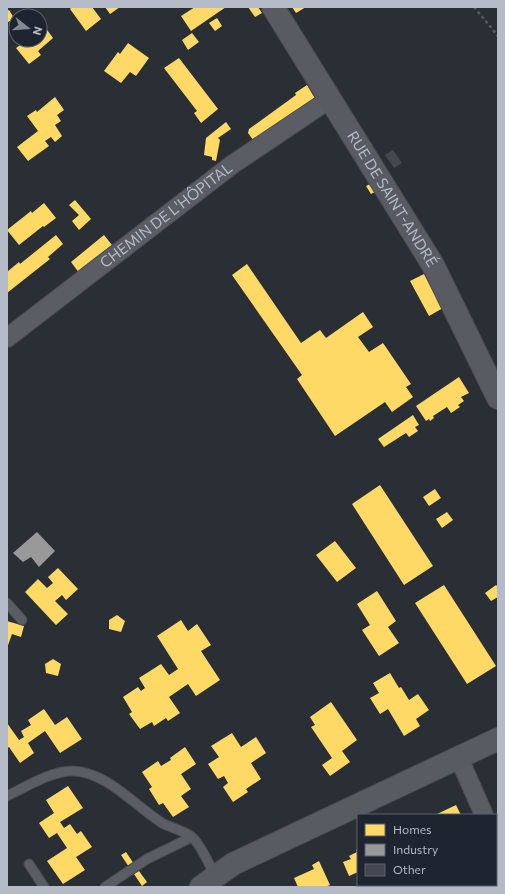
<svg xmlns="http://www.w3.org/2000/svg" width="505" height="894" font-family="Commissioner,sans-serif">
	<style>
		.homes { fill: #ffd966 }
		.industry { fill: #999 }
		.building { fill: #44484e }
		.lines { fill: none; stroke-linecap: round; stroke-linejoin: round }
		.lane-casing { stroke: #484b50; stroke-width: 11 }
		.street-casing { stroke: #484b50; stroke-width: 20 }
		.secondary-casing { stroke: #484b50; stroke-width: 24 }
		.path { stroke: #585d62; stroke-width: 2.5; stroke-dasharray: 3 3; stroke-linecap: butt }
		.lane { stroke: #5a5d64; stroke-width: 9 }
		.street { stroke: #5a5d64; stroke-width: 18 }
		.secondary { stroke: #585c62; stroke-width: 22 }
		.labels { text-anchor: middle; stroke-width: 4; stroke-linejoin: round; paint-order: stroke }
		.street-label { font-size: 15px; fill: #b4bbc6; stroke: #1e2530 }
	</style>
	<rect width="100%" height="100%" fill="#2a2f35"/>
	<!-- homes -->
	<path class="homes" d="M72 7H92L101 19 86 31 70 9Z
		M105 7H120L110 14Z
		M195 7H226L191 31 181 16Z
		M248 7H258L262 13 255 17Z
		M292 7H306L296 13Z
		M9 10 14 18 7 23V11Z
		M217 18 222 26 215 31 209 23Z
		M42 23 53 38 38 51 41 55 29 64 16 48 23 43V40H40V25Z
		M192 33 199 42 188 50 182 40Z
		M128 43 149 58 136 76 130 72 121 83 104 71 118 52 120 54Z
		M179 58 218 109 201 123 194 113 197 111 164 68Z
		M307 85 316 100 256 144 248 133 249 129 296 95 295 93Z
		M55 97 64 110 57 115 61 121 55 125 62 136 55 142 51 137 45 141 49 146 28 161 17 147 38 131 27 116 36 110 37 112Z
		M226 122 231 129 218 138 220 140 216 161 212 160V157L204 155 206 138Z
		M372 183 377 191 371 194 366 186Z
		M75 200 91 219 79 230 72 221 79 215 69 205Z
		M44 203 56 218 44 227 43 226 19 245 7 230 31 211 32 213Z
		M56 235 63 244 48 257 50 259 7 293V272L19 262 20 264Z
		M104 235 116 250 80 274 71 262Z
		M247 264 301 343 320 330 326 338 363 312 373 327 358 337 369 352 383 343 411 384 406 387 413 397 392 412 385 402 335 436 297 379 302 375 232 275Z
		M424 274 443 308 429 316 410 281Z
		M459 377 469 393 461 397 464 401 458 405 460 407 451 413 447 407 433 416 434 418 430 421 429 419 426 421 416 406Z
		M413 415 419 425 415 427 418 431 409 437 406 433 384 447 378 439Z
		M380 485 433 566 404 585 352 504Z
		M435 489 441 498 429 506 423 497Z
		M447 512 453 520 442 528 436 519Z
		M335 541 356 568 337 582 316 555Z
		M58 568 78 589 66 600 62 595 55 601 68 614 56 625 25 592 38 579 47 588 53 583 48 577Z
		M444 585 496 666 467 684 415 603Z
		M496 585 498 587V597L491 601 485 593Z
		M377 591 396 621 388 627 399 643 379 656 362 630 370 625 357 604Z
		M117 615 125 621 121 632 109 629V620Z
		M181 620 188 631 197 624 211 645 201 651 220 680 196 696 188 684 169 697 180 713 168 721 166 718 154 726 152 722 140 729 129 714 132 712 123 697 138 687 141 691 145 688 139 678 161 664 169 675 178 669 157 636Z
		M7 621 24 626 21 637 12 634 7 648Z
		M53 659 61 664 58 676 46 673 45 664Z
		M390 673 399 688 401 687 409 700 418 694 429 710 416 719 420 726 404 736 388 709 380 714 370 698 379 693 373 683Z
		M331 702 357 740 342 751 350 762 330 776 322 765 332 758 311 727 315 725 310 717Z
		M44 709 55 725 67 717 82 739 60 753 45 731 28 743 34 753 20 763 9 747 7 748V723L19 740 24 737 21 731 31 725 28 720Z
		M232 733 241 747 256 737 266 753 251 763 261 779 246 789 248 792 233 802 223 787 228 783 224 776 218 779 208 764 219 757 211 746Z
		M185 747 196 764 181 774 191 789 181 796 189 807 173 817 163 803 159 805 149 789 152 787 142 772 158 761 161 766 171 760 170 758Z
		M68 786 83 808 60 822 64 828 70 824 77 834 81 831 92 847 76 857 85 870 63 884 47 861 67 848 57 833 49 838 39 823 54 813 46 800Z
		M456 805 461 815H435Z
		M358 849V872L349 876 343 862 351 859 349 856 357 852 356 850Z
		M126 852 134 864 129 867 121 855Z
		M319 861 330 885 325 887H298L294 878 314 869 312 865Z
		M139 871 147 882 142 886 134 874Z
		M449 885H492L493 887H445Z"/>
	<!-- industry -->
	<path class="industry" d="M37 532 55 551 39 567 31 557 23 562 13 553Z"/>
	<!-- building -->
	<path class="building" d="M393 150 402 163 394 168 385 155Z"/>
	<g class="lines">
		<defs>
			<path id="lane" d="M7 603 22 620
				M7 796C26 787 51 771 72 771 106 771 135 806 162 823 171 828 185 831 192 837 202 846 209 865 216 877
				M29 864 44 887
				M105 887 147 859 192 837"/>
			<g id="street">
				<path id="s1" d="M7 338 233 164 330 99"/>
				<path d="M459 758 484 815"/>
				<path d="M496 841 498 845"/>
			</g>
			<g id="secondary">
				<path id="s2" d="M273 7 433 265 498 398"/>
				<path d="M201 887 233 864 498 739"/>
			</g>
		</defs>
		<!-- lane casing -->
		<use href="#lane" class="lane-casing"/>
		<!-- street casing -->
		<use href="#street" class="street-casing"/>
		<!-- secondary casing -->
		<use href="#secondary" class="secondary-casing"/>
		<!-- path -->
		<path class="path" d="M474 7 498 36"/>
		<!-- lane -->
		<use href="#lane" class="lane"/>
		<!-- street -->
		<use href="#street" class="street"/>
		<!-- secondary -->
		<use href="#secondary" class="secondary"/>
	</g>
	<g class="labels">
		<!-- street labels -->
		<g class="street-label">
			<text dy="5" stroke="none"><textPath href="#s2" startOffset="226">RUE DE SAINT-ANDRÉ</textPath></text>
			<text dy="5" stroke="none"><textPath href="#s1" startOffset="201">CHEMIN DE L'HÔPITAL</textPath></text>
		</g>
	</g>
	<!-- border -->
	<rect width="505" height="894" fill="none" stroke="#b4bbc6" stroke-width="16"/>
	<!-- legend -->
	<rect x="357" y="814" width="140" height="72" fill="#1e2530" stroke="#5a616c"/>
	<rect x="365" y="824" width="20" height="12" fill="#ffd966" stroke="#5a616c"/>
	<text x="393" y="834" font-size="12" fill="#b4bbc6">Homes</text>
	<rect x="365" y="844" width="20" height="12" fill="#999999" stroke="#5a616c"/>
	<text x="393" y="854" font-size="12" fill="#b4bbc6">Industry</text>
	<rect x="365" y="864" width="20" height="12" fill="#44484e" stroke="#5a616c"/>
	<text x="393" y="874" font-size="12" fill="#b4bbc6">Other</text>
	<!-- north arrow -->
	<g transform="translate(28 28) rotate(107)"><circle r="19" fill="#1e2530" stroke="#5a616c"/>
	<path d="M0-3L7 15L0 10L-7 15Z" fill="#848a93"/>
	<text y="-6" font-size="11" font-weight="bold" text-anchor="middle" fill="#b4bbc6">N</text>
	</g>
</svg>
